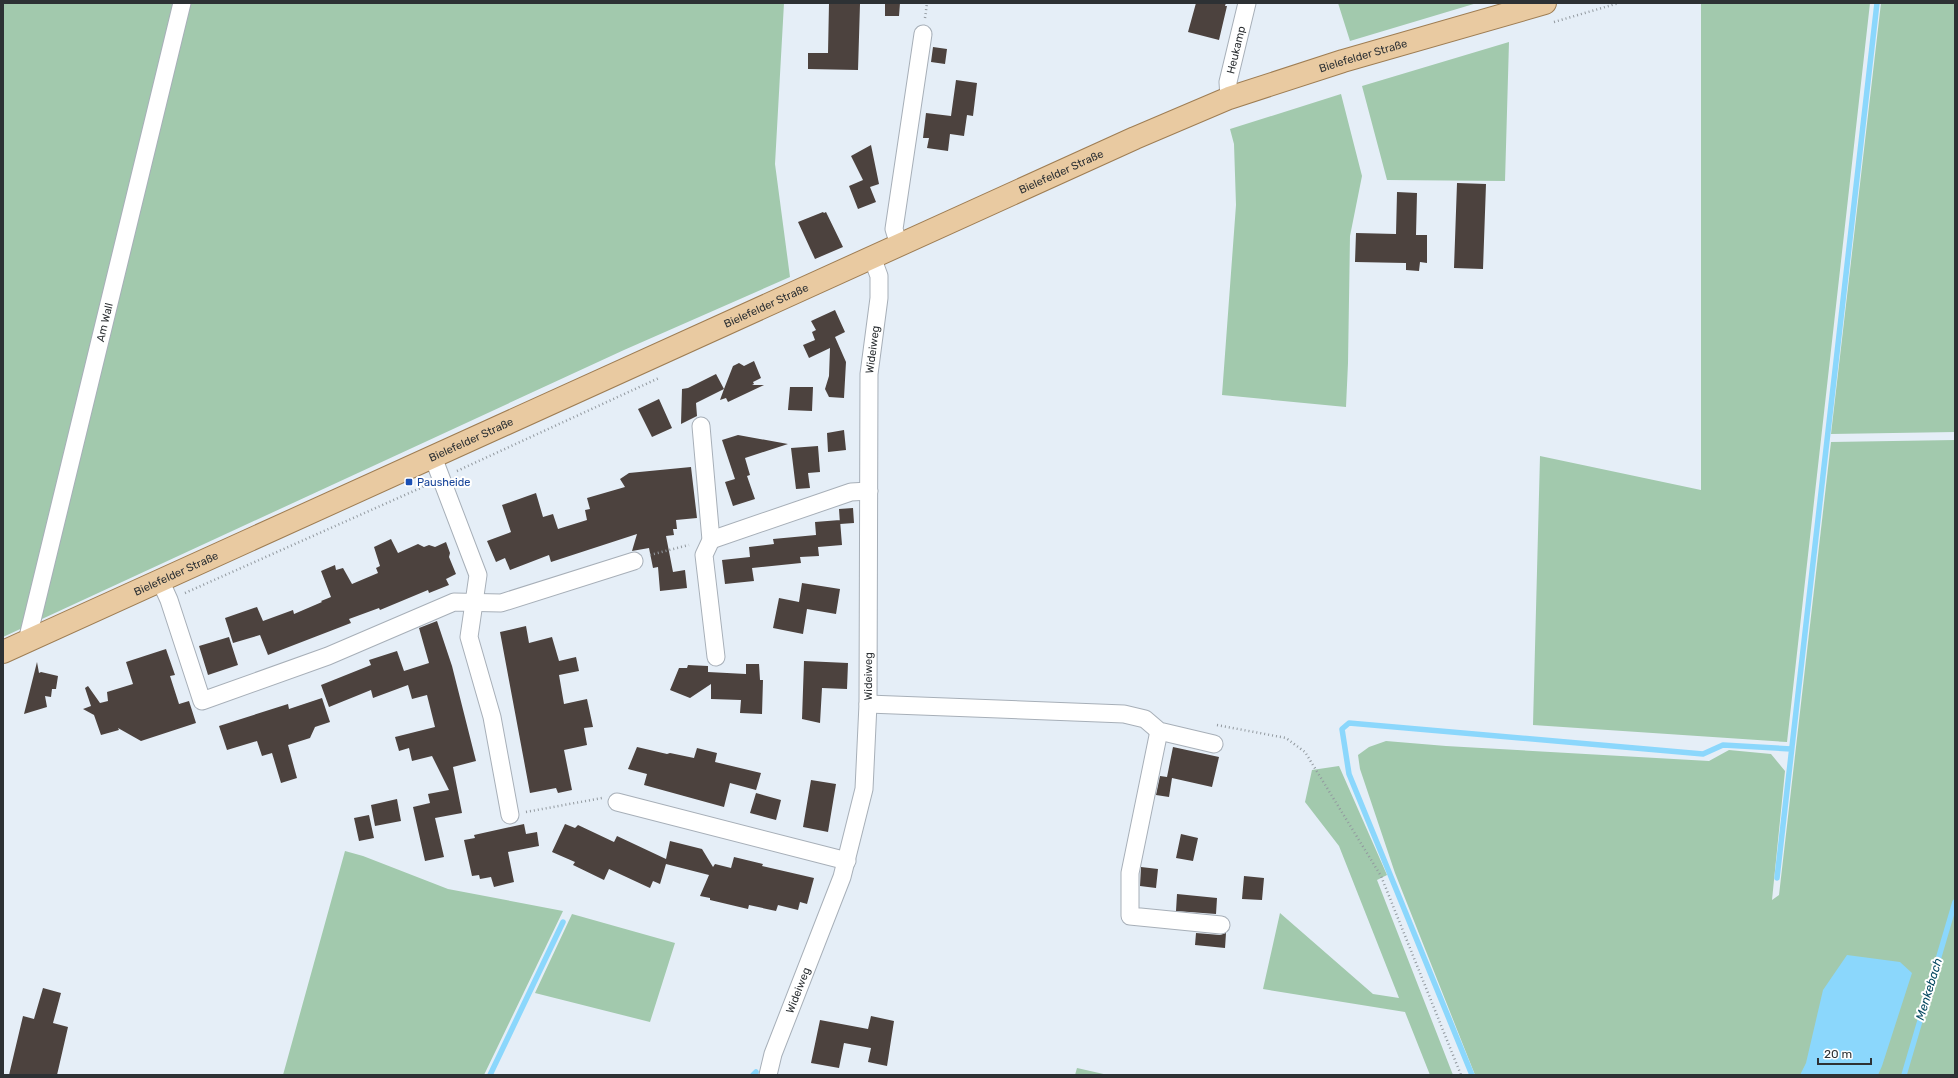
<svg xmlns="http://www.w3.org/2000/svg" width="1958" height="1078" font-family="Rubik,sans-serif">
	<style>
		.green { fill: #a2c9ad }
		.water { fill: #8bd7fc }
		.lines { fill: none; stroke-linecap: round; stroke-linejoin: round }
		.stream { stroke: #8bd7fc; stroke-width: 5.5 }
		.building { fill: #4c423e }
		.minor-casing { stroke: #a7afb8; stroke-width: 19 }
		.major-casing { stroke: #9e7d53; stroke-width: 24 }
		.path { stroke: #92999f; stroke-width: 2.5; stroke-dasharray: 1 3; stroke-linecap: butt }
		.minor { stroke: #fff; stroke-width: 17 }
		.major { stroke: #e9caa1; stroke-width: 22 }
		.transit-dot { fill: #1a4fb4; stroke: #fff; stroke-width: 1.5 }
		.labels { text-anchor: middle; stroke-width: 4; stroke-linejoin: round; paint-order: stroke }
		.street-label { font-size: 11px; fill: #2d3134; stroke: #fff }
		.transit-label { font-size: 11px; fill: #164399; stroke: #fff; text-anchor: start }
		.water-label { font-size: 12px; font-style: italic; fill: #03465f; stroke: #fff }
	</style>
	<rect width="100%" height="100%" fill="#e5eef7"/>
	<!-- green -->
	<path class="green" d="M3 3H784L775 164 790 277 624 350 3 637Z
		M1338 3H1477L1350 41Z
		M1701 3H1870L1787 742 1533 725 1540 456 1701 490Z
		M1881 3H1955V432L1831 434Z
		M1509 42 1505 181 1387 180 1362 86Z
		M1341 94 1362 176 1350 236 1348 363 1346 407 1222 395 1236 205 1234 144 1230 129Z
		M1955 440V1075H1475L1395 873 1360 769 1358 755 1369 747 1386 741 1446 746 1709 761 1729 750 1771 754 1785 771 1772 900 1779 895 1831 442Z
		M1339 766 1387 875 1377 880 1453 1075H1430L1405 1012 1263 989 1280 913 1373 994 1399 998 1339 846 1305 802 1312 770Z
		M345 851 363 856 448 889 563 911 484 1075H283Z
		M572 914 675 943 650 1022 535 993Z
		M1077 1068 1108 1075H1075Z"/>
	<!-- water -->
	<path class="water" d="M1847 955 1900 962 1912 973 1882 1066 1878 1075H1800L1806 1063 1823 990Z"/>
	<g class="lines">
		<!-- stream -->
		<path class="stream" d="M1777 878 1877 3
			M490 1075 563 922
			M753 1075 756 1072
			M1472 1075 1349 774 1342 729 1349 723 1703 754 1723 745 1791 749
			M1904 1075 1955 902"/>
	</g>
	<!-- building -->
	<path class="building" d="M829 3 860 4 858 70 808 69V53H828Z
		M885 3H900L899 16H885Z
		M1196 3H1226L1225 6H1227L1219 40 1188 32Z
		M933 47 947 49 945 64 931 62Z
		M956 80 977 83 973 116 967 115 964 136 950 134 948 151 927 148 929 138H923L926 113 951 116Z
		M871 145 879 184 870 187 876 202 858 209 849 186 863 180 851 156Z
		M1457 183 1486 184 1483 269 1454 268Z
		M1397 192 1417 193 1416 235H1427V263L1420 262 1419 271 1406 270V263L1355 262 1356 233 1396 234Z
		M823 212 824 213 826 212 843 247 815 259 798 222Z
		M835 310 845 332 835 337 846 362 844 398 829 397 825 389 829 376 830 348 809 358 803 345 815 340 812 332 816 330 811 321Z
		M754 361 761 378 753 382 754 384 752 385H764L728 402 726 398 720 400 724 389 696 403 697 416 681 424 682 389 688 388 716 374 724 389 733 366 739 363 744 366Z
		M790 387H813L812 411 788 410Z
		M659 399 672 428 652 437 638 409Z
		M844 430 846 450 828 452 827 433Z
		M738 435 788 444 745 458 750 475 747 476 755 499 733 506 725 482 735 479 722 440Z
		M818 446 820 472 808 473 810 488 796 489 791 448Z
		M691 467 697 518 676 520 677 529H673L674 535 666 536 673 572 685 570 687 588 660 591 658 567 653 568 649 548 632 551 637 534 551 562 549 555 510 570 505 558 496 562 487 541 511 532 502 505 536 493 543 517 553 514 558 529 587 520 585 510 590 509 587 498 625 487 620 479 629 473Z
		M853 508 854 523 840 524 839 509Z
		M840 520 842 545 818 547 819 556 800 557 801 563 752 568 754 581 725 584 722 560 750 557 749 547 774 544 773 539 816 535 815 522Z
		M391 539 398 553 418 544 424 547 429 545 435 547 446 542 450 553 449 557 456 574 446 579 449 585 429 593 428 590 380 610 379 608 349 619 351 623 268 655 260 635 233 643 225 618 257 607 263 621 293 610 294 614 322 602 321 601 331 597 321 571 335 565 336 570 343 568 352 584 378 573 376 568 380 566 374 547Z
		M802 583 840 589 836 614 807 609 803 634 773 628 779 598 799 602Z
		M437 621 452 666 476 761 453 767 462 813 435 818 444 857 425 861 413 807 430 803 428 794 449 790 432 756 412 761 409 748 399 751 395 737 435 727 427 695 412 699 408 685 373 698 371 690 329 707 321 685 371 665 369 660 397 651 404 671 429 663 419 628Z
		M526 626 529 643 552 637 559 661 576 657 579 671 559 675 564 704 587 699 593 727 584 728 587 745 564 750 572 790 558 793 556 788 530 793 500 632Z
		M229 637 238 665 208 675 199 646Z
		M166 649 175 675 170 676 179 704 189 701 196 723 141 741 118 728 119 730 101 735 94 715 83 709 91 706 85 688 88 686 100 703 108 701 107 692 133 684 126 662Z
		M804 661 848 663 847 689 822 688 820 723 802 719Z
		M37 662 39 673 41 672 58 676 56 689H52L51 697 45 696 47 707 24 714Z
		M746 664H759L760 680H763L762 714 740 713 741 700 711 699V684L690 698 670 690 679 668H687L688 665 708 666V672L746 674Z
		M322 698 330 722 315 727 310 738 288 745 297 778 281 783 272 753 262 756 257 741 227 750 219 726 288 704 289 709Z
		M637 747 667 754 670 753 694 758 697 748 717 753 715 762 761 773 756 790 730 783 724 807 644 785 647 774 628 769Z
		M1173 747 1219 757 1212 787 1172 778 1169 797 1156 795 1160 776 1167 777Z
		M811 780 836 784 828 832 803 827Z
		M756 793 781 800 776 820 750 813Z
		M397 799 401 821 375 826 371 805Z
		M369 815 374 838 359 841 354 818Z
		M524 824 526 834 537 832 539 846 508 852 514 882 494 887 491 877 480 879 479 875 472 876 464 840 475 838 474 835Z
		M565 824 575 828 578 825 614 842 617 836 666 859 670 841 702 849 713 867 715 864 731 868 734 857 763 864 762 866 814 878 807 904 800 902 798 910 778 905 776 911 749 905 748 909 710 900V898L700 896 709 875 666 864 660 884 653 881 650 888 609 869 604 880 573 865 575 862 552 852Z
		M1181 834 1198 838 1193 861 1176 858Z
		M1141 867 1158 869 1156 888 1140 886Z
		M1244 876 1264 878 1262 900 1242 899Z
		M1177 894 1217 898 1216 914 1176 911Z
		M1196 933 1220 935 1226 933 1225 948 1195 945Z
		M43 988 61 993 53 1023 68 1027 57 1075H9L23 1016 34 1019Z
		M871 1016 894 1021 887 1066 868 1062 871 1048 844 1043 839 1068 811 1063 820 1020 868 1029Z"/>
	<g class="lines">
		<defs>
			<g id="minor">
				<path id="s1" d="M1229 98 1228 82 1247 3"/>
				<path d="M899 245 894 229 923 34"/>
				<path d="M701 426 711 540 704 555 716 657"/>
				<path d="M433 457 478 575 469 637 492 717 510 815"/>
				<path d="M711 540 851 492 869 491"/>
				<path d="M160 580 169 600 202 701 328 656 454 602 501 603 634 561"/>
				<path id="s2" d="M27 641 182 3"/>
				<path d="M868 704 1124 714 1145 719 1159 731 1214 744"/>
				<path d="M1159 731 1130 873V916L1221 925"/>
				<path d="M617 802 847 861"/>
				<path id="s3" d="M768 1075 773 1054 842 877 864 789 868 704 869 374 879 298V276L872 257"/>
			</g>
			<g id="major">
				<path id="s4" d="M3 652 1135 138 1229 98 1343 61 1545 3"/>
			</g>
		</defs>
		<!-- minor casing -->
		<use href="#minor" class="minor-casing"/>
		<!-- major casing -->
		<use href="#major" class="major-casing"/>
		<!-- path -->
		<path class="path" d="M925 18 927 3
			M1554 22 1619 3
			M457 471 659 378
			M650 555 689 545
			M185 593 425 486
			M1217 725 1286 738 1305 752 1381 876 1461 1075
			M526 812 602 798"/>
		<!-- minor -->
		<use href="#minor" class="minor"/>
		<!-- major -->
		<use href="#major" class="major"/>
	</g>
	<!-- markers -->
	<rect class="transit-dot" x="405" y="478" width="8" height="8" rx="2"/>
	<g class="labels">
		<!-- street labels -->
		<g class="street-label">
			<text dy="4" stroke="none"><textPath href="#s1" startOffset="49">Heukamp</textPath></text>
			<text dy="4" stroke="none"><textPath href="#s4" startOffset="1486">Bielefelder Straße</textPath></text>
			<text dy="4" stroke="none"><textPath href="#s4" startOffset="1162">Bielefelder Straße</textPath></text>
			<text dy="4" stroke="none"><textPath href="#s4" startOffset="838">Bielefelder Straße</textPath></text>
			<text dy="4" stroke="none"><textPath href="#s2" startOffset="328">Am Wall</textPath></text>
			<text dy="4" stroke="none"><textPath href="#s3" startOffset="742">Wideiweg</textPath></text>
			<text dy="4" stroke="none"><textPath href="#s4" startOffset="514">Bielefelder Straße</textPath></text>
			<text dy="4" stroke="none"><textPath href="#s4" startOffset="190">Bielefelder Straße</textPath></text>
			<text dy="4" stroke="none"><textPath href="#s3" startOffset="415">Wideiweg</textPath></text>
			<text dy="4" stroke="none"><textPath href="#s3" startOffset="90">Wideiweg</textPath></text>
		</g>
		<!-- transit labels -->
		<g class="transit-label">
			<text x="417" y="486">Pausheide</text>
		</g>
		<!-- water labels -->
		<g class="water-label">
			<text transform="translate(1929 989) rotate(-73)" y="4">Menkebach</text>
		</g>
	</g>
	<!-- border -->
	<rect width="1958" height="1078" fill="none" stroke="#2d3134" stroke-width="8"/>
	<!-- scale -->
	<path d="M1818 1058v6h53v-6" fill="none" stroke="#2d3134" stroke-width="2"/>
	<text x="1824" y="1058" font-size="12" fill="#2d3134" stroke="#ffffff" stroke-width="3" paint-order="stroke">20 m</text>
</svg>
